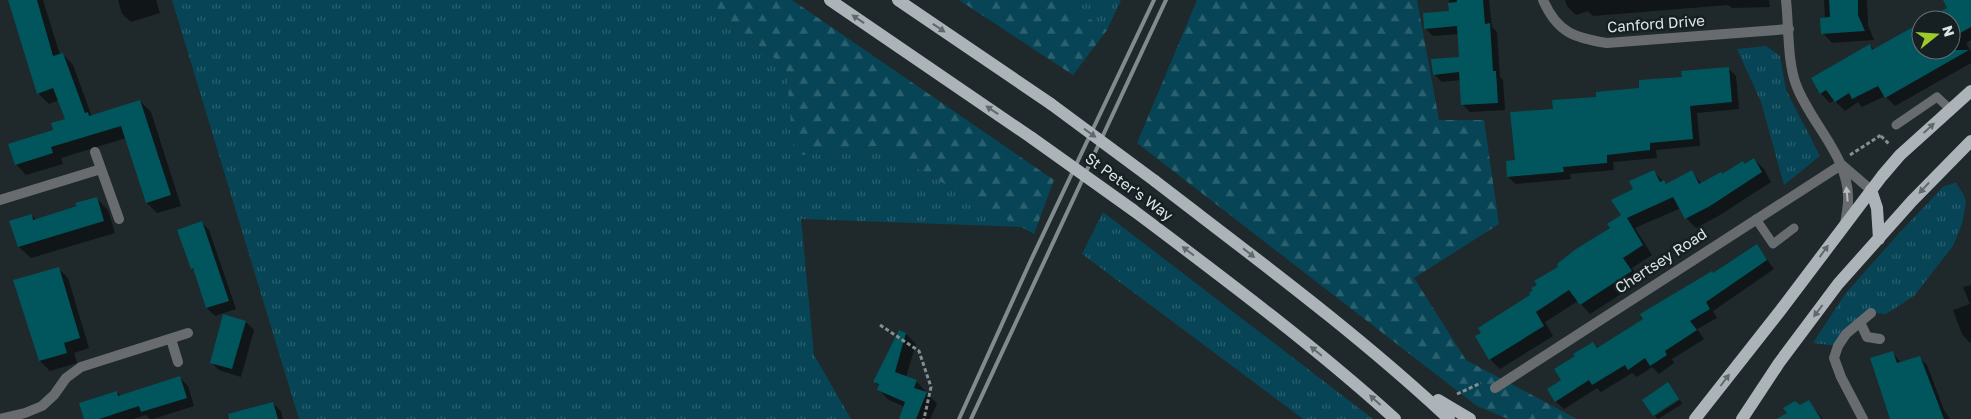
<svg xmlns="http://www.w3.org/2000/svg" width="1971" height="419" font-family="'Golos Text',sans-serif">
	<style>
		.grass { fill: url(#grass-tufts) }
		.forest { fill: url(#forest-firs) }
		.shadow { fill: #0007 }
		.building { fill: #00565c }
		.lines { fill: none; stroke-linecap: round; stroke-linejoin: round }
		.path { stroke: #868e90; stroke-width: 3; stroke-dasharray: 4 2.5; stroke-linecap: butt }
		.lane { stroke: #696c6f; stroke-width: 9 }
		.street { stroke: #696c6f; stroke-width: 10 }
		.primary { stroke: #acb3b9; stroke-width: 12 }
		.rail { stroke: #828a8c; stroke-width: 4 }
		.primary-bridge { stroke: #acb3b9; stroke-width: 12 }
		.oneway { fill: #61696e }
		.oneway2 { fill: #b6bbbd }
		.labels { text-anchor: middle; stroke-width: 5; stroke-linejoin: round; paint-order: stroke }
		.street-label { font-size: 15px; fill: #dfe5e7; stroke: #161f22 }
	</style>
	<defs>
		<pattern id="grass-tufts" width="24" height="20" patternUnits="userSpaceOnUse" patternTransform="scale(1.25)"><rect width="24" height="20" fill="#074556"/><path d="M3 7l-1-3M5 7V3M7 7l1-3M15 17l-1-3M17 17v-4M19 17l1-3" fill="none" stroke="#2b606e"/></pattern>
		<pattern id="forest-firs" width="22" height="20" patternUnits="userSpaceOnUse" patternTransform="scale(1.25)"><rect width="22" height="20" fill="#074556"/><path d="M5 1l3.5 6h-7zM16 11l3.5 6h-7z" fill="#2b606e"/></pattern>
	</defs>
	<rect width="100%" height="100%" fill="#1f282b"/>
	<!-- grass -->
	<path class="grass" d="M172 0H704L786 68 795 155 877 146 1022 227 801 219 814 355 851 419H299Z
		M1060 0H1121L1107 30Z
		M1766 46 1780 56 1786 90 1820 156 1784 185 1761 102 1737 49Z
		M1956 183 1964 195 1966 203 1962 224 1953 246 1914 296 1886 314 1871 313 1838 346 1813 343 1845 294 1902 230 1944 186Z
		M1103 212 1373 419H1303L1082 254Z"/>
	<!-- forest -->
	<path class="forest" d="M704 0H792L1054 180 1034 234 877 146 794 156 786 68Z
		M959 0H1060L1107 30 1073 75Z
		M1197 0H1417L1439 120H1484L1499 224 1414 278 1466 360 1577 419H1508L1477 406 1137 143Z"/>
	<!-- shadow -->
	<path class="shadow" d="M9 0H43L60 55 63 54 73 65 92 117 140 101 151 112 181 206 157 213 147 203 126 138 61 158 63 164 26 175 16 164 67 119 59 100 49 104 38 93Z
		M118 0H156L160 13 131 22 122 14Z
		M1449 0H1489L1492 27 1497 32 1500 77 1503 80 1505 110 1470 112 1463 105 1461 80 1442 82 1434 74 1461 58 1459 34 1433 36 1425 28 1450 12Z
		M1565 0H1769L1770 7 1732 8 1728 5 1593 16 1588 11 1576 15 1567 6Z
		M1824 0H1867L1868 25 1874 40 1832 43 1823 33 1825 19Z
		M1955 0H1971V40L1966 43 1971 52V63L1895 106 1885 96 1862 107 1858 102 1845 111 1834 100 1830 103 1821 94 1813 78 1870 46 1877 52 1885 49 1921 29V50H1951V20H1928L1949 8Z
		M1729 69 1736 76 1739 109 1697 113 1700 146 1656 150 1657 158 1613 162 1614 170 1570 174 1571 179 1516 184 1508 177 1516 161 1554 110 1597 98Z
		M1754 159 1764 169 1771 182 1720 215 1696 228 1686 218 1681 208 1635 228 1652 255 1632 268 1641 281 1590 314 1578 301 1545 322 1553 336 1500 369 1490 359 1477 337 1532 295 1538 285 1612 228 1623 216 1634 189 1654 172 1667 185 1691 172 1702 184Z
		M96 198 108 210 115 233 31 258 19 247 32 215 36 220 79 206Z
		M201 222 209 230 236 309 215 316 207 308 195 271 192 268Z
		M1757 246 1774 269 1713 311 1717 318 1697 329 1704 339 1672 359 1674 363 1659 374 1652 367 1637 377 1632 373 1601 392 1597 388 1564 409 1556 402 1549 390 1562 381 1577 357 1593 343 1598 348Z
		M58 268 68 278 89 348 74 353 77 363 50 371 40 361 15 281Z
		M1971 285V342L1970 343 1962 334 1953 310 1970 304 1963 287Z
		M246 322 254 330 241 377 219 370 211 362Z
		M899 331 906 334 916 344 906 377 916 381 937 404 930 419H900L905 407 889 400 879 390 880 387 874 381Z
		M1892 352 1901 363 1919 357 1927 365 1944 410 1950 419H1891Z
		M180 378 188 386 194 406 153 419H150L146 415 133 419H85L117 392 121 396Z
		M1680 400 1682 404 1658 419 1655 416Z
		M1809 402 1823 419H1792L1800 407Z
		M272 403 281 411 283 419H237Z"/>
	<!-- building -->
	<path class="building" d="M8 0H37L53 56 63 53 85 113 88 112 89 116 140 100 171 195 146 203 121 126 51 147 53 153 15 165 8 144 53 130 51 123 65 119 53 88 37 94Z
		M1457 0H1483L1485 24 1490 23 1493 71H1496L1498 103 1461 105 1459 72 1433 75 1431 59 1459 57 1457 26 1424 29 1423 13 1449 11 1448 3 1457 2Z
		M1829 0H1858V15L1865 31 1821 34 1820 18 1830 17Z
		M1943 0H1971V27L1951 38V20H1925L1947 8Z
		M1913 27 1921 41V50H1969L1885 98 1878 86 1852 99 1849 93 1835 102 1826 90 1820 94 1811 78 1870 44 1872 50Z
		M1729 67 1732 102 1690 106 1693 139 1650 143V150L1607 155V163L1563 167 1564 172 1507 177 1506 161 1515 160 1510 112 1553 109 1552 100 1596 97V92L1639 88V80L1682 77 1681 71Z
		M1754 158 1762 172 1710 206 1685 219 1673 197 1627 218 1643 245 1623 258 1632 271 1580 305 1569 290 1536 312 1544 326 1489 360 1475 336 1481 333 1478 328 1530 295 1529 293 1533 290 1531 288 1537 285 1534 281 1558 267 1557 264 1576 249 1610 228 1607 224 1621 215 1611 200 1633 189 1629 181 1654 170 1660 182 1664 180 1666 184 1692 170 1699 184 1721 172 1722 174 1743 161 1744 164Z
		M97 197 104 221 18 247 9 221 32 214 33 220 77 206 75 203Z
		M202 221 229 301 206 308 193 268 191 269 177 230Z
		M1757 244 1767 260 1706 302 1710 309 1690 321 1697 330 1665 351 1667 355 1650 366 1645 358 1628 370 1625 365 1592 385 1589 380 1555 402 1547 389 1561 380 1554 369 1575 356 1573 354 1593 342 1597 348 1643 319 1640 314 1712 271 1713 273Z
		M59 267 80 338 64 343 67 353 39 361 13 280Z
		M223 314 246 321 232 369 210 363Z
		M899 330 906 333 895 372 917 380 914 388 927 392 916 419H899L905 402 877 390 879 384 873 382Z
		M1893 351 1897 363 1920 356 1944 419H1890L1870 358Z
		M180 376 187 398 141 412 139 406 99 419H84L79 403 117 391 118 396Z
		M1668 382 1679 399 1653 416 1642 400Z
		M1809 400 1821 419H1776L1787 413 1783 408 1795 401 1800 405Z
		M273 402 278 419H229L228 414Z"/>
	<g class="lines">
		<!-- path -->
		<path class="path" d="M1881 136 1889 144
			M1850 155 1881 135
			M880 325 919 351 931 387 924 419
			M1457 394 1481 383"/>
		<!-- lane -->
		<path class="lane" d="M1896 125 1937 97 1950 109
			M1756 219 1773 244 1794 228"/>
		<!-- street -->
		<path class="street" d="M1543 0C1557 32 1574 38 1607 43L1789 29
			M1786 0C1789 26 1787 63 1797 87 1812 125 1850 158 1848 201 1848 208 1846 216 1845 224
			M95 152 119 219
			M1842 165 1871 190
			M0 200 101 169
			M1860 322 1867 337 1880 339
			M171 339 178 362
			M1495 388 1841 165
			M0 419 25 413 42 406 54 395 66 378 81 367 188 333
			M1863 419 1841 377 1834 358 1838 346 1846 334 1871 313"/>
		<!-- primary -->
		<path class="primary" d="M830 0 1032 138
			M898 0 1051 104
			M1155 181C1255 258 1357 333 1449 419
			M1871 190 1877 208 1879 239
			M1133 210C1222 277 1312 344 1395 419
			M1438 400 1470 419
			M1695 419 1780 311 1882 176 1900 155 1971 91
			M1742 419 1779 363 1838 284 1912 201 1971 141"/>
		<!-- rail -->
		<path class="rail" d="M959 419 1031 260 1154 0
			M971 419 1166 0"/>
		<!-- primary-bridge -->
		<path class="primary-bridge" d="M1051 104 1155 181
			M1032 138 1133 210"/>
	</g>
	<!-- one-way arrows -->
	<defs><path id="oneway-solid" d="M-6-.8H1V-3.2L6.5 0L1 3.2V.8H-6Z" transform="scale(1.25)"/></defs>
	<g class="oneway">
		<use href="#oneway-solid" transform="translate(858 19) rotate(-146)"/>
		<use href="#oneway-solid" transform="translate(939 28) rotate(34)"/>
		<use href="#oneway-solid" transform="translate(992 110) rotate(-146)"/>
		<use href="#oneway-solid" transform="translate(1929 128) rotate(-43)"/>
		<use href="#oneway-solid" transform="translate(1090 133) rotate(36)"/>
		<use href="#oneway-solid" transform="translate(1924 188) rotate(133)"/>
		<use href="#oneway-solid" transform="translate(1188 251) rotate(-143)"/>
		<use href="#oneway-solid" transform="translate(1824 251) rotate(-54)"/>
		<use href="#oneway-solid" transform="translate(1249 253) rotate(38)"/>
		<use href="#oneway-solid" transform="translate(1818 311) rotate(127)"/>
		<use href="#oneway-solid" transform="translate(1316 351) rotate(-141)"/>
		<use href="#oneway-solid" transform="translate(1725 380) rotate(-53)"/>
		<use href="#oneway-solid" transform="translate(1375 400) rotate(-138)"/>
	</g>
	<use class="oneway2" href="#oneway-solid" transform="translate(1847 194) rotate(-95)"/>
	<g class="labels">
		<!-- street labels -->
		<g class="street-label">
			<text transform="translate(1656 24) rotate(-4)" y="5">Canford Drive</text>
			<text transform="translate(1129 187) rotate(36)" y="5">St Peter's Way</text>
			<text transform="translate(1661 261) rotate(-33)" y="5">Chertsey Road</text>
		</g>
	</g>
	<!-- north arrow -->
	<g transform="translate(1936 35) rotate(73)"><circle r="24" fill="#161f22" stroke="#666e71"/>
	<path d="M0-4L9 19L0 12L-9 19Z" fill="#9fca2d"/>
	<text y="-8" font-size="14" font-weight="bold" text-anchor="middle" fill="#dfe5e7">N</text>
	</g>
</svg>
